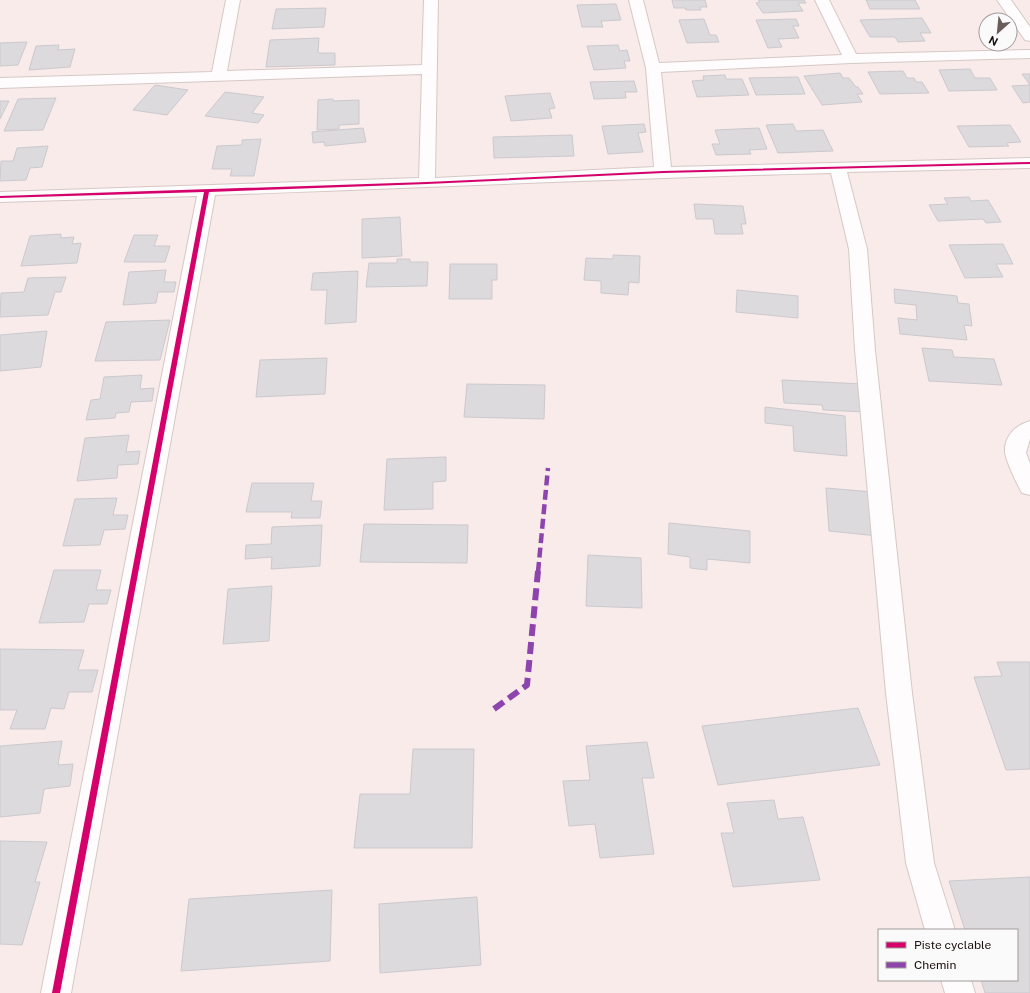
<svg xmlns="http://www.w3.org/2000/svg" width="1030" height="993" font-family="'Public Sans',sans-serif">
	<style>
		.building { fill: #dcdadd; stroke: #cbc9ce }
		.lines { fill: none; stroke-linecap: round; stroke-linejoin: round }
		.minor-casing { stroke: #d5c8c6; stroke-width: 2 }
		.minor { fill: #fefcfc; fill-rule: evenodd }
		.quiet-far1 { stroke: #8e44ad; stroke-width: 4.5; stroke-dasharray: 10 4.5; stroke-linecap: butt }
		.quiet { stroke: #8e44ad; stroke-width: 6; stroke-dasharray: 12 6; stroke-linecap: butt }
		.cycleway-casing { stroke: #fafafa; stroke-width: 2 }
		.cycleway { fill: #d6006c; fill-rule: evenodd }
	</style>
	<rect width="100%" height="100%" fill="#f9ebe9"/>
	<!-- building -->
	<path class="building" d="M672 0H705L707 7H700L701 10H686L685 8H674Z
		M758 0H804L806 3H798L803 11 763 13 756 3 760 2Z
		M866 0H915L920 9H870Z
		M616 4 621 20 601 21 603 27H582L577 5Z
		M326 8 324 27 272 29 276 9Z
		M922 18 931 33H920L925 41 898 42 895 37H870L860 20Z
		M704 19 710 35H716L719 42 687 43 679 20Z
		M796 19 799 26H793L799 38 778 39 782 47 768 48 756 20Z
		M319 38 318 53H335V65L266 67 270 40Z
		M27 42 18 65 0 66V43Z
		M59 45 58 50 75 49 70 67 29 70 36 46Z
		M618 45 620 51 627 50 630 61H624L626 68 594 70 587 46Z
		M970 69 975 78H990L997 90 949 91 939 70Z
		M903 71 907 78H914L916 82H922L929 93 880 94 868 72Z
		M840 73 843 78H849L856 87H858L863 94H857L862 102 822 105 804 76Z
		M1022 74H1030V102L1023 103 1012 86 1030 85Z
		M725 75 726 79H742L749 95 697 97 692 81 704 80 703 76Z
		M798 77 805 94 756 95 749 78Z
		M634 81 637 92H625L626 98 594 99 590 82Z
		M155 85 188 90 167 115 133 110Z
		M225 92 264 97 252 113 264 115 258 123 205 116Z
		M550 93 555 108 549 109 552 118 511 121 505 96Z
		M56 98 43 130 4 131 18 99Z
		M333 99V101L359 100V124L339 125V129L317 130 318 100Z
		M0 101H9L0 119Z
		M644 124 646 132 638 133 643 152 608 154 602 126Z
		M793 124 796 131 823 130 833 151 778 153 766 125Z
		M1010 125 1021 142 1006 143 1009 146 969 147 957 126Z
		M363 128 366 142 325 146 324 142 313 143 312 132Z
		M759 128 767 149 749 150 751 154 716 155 712 144H720L715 130Z
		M572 135 574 156 494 158 493 137Z
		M261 139 254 176H230L232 169H212L217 146 242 145V140Z
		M48 146 42 167 30 168 26 180 0 181 1 161H13L17 148Z
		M969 197 971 201 988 200 1001 222 986 223 983 219 938 221 929 205 948 204 944 198Z
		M694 204 743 206 746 224H741L743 234H715L713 219H696Z
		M400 217 402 256 362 258V219Z
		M61 234V238L74 237 72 244 81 243 77 263 21 266 30 236Z
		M134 235H158L154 246H170L165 262H124Z
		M1003 244 1013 264H996L1003 277 965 278 949 245Z
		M613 255 640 256 639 283 629 282 628 295 601 293V281L584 280 586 258 613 259Z
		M397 259H410V262H428L427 286 366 287 369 263H397Z
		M450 264H497V280H492V299H449Z
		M166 270 164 282H176L174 292H158L156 303 123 305 129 272Z
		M358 271 356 322 325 324 327 290H311L313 273Z
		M66 277 61 292H55L48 315 0 317 1 293 24 292 28 278Z
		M894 289 957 296 958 303 969 304 972 326 964 325 967 340 900 334 898 318 917 320 916 305 895 303Z
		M737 290 798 296V318L736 312Z
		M170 320 160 360 95 361 106 322Z
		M47 331 41 367 0 371V335Z
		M922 348 952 350 954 357 994 359 1002 385 929 381Z
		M327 358 325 394 256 397 260 360Z
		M142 375 140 389 154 388 152 401 131 402 129 412 116 413 115 418 86 420 91 400 100 399 104 377Z
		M782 380 862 384 866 412 823 410 822 405 784 403Z
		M467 384 545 385 544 419 464 417Z
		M765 407 845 416 847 456 794 451 793 426 765 423Z
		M129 435 126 452 140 451 138 464 118 465 117 478 77 481 85 438Z
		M446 457V481L433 482V509L384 510 387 459Z
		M252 483H314L311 501H322L320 518H291L292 512H246Z
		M826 488 873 492 878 536 829 531Z
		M117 498 113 515H128L125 529 104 530 100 545 63 546 75 499Z
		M669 523 750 531V563L707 559V570L690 568V557L668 554Z
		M364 524 468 525 467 563 360 562Z
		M322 525 320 566 271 569 272 557 245 559 246 545 271 544 272 527Z
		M588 555 641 558 642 608 586 606Z
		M54 570H101L96 590H111L107 604H89L84 622 39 623Z
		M272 586 269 641 223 644 228 589Z
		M0 649 84 650 78 670H98L92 692H69L64 709 51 708 45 729H10L17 710H0Z
		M997 662H1030V769L1006 770 974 677 1002 676Z
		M858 708 880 765 718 785 702 726Z
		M62 741 58 765 73 764 70 786 44 789 40 813 0 817V746Z
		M647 742 654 778H642L654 854 600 858 595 824 569 826 563 781 590 780 586 746Z
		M413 749H474L472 848H354L360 794H410Z
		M774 800 778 819 803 817 820 880 733 887 721 833H734L727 803Z
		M0 841 47 842 35 882H40L22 945 0 944Z
		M1030 877V993H985L981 980H1017V930H965L949 881Z
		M332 890 330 961 181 971 189 899Z
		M477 897 481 965 380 973 379 904Z"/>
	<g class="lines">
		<defs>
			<path id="minor" d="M226 0H240L227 71 422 65 424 0H438L435 178 654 167 646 68 629 0H643L659 63 842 55 815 0H829L856 54 1030 50V58L851 63 661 72 671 167 1030 158V168L847 172 867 249 875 350 912 693 934 863 955 930H925L906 863 886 693 855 350 849 249 831 173C625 178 420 188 215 195L71 993H41L197 196 0 202V192L419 178 422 74 0 88V78L212 72Z
				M997 0H1011L1030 27V41L1025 40Z
				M1030 421V439L1026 453 1030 463V495L1022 493C1018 486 1005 459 1005 452 1004 436 1016 425 1030 421Z
				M941 980H971L975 993H945Z"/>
		</defs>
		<!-- minor casing -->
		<use href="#minor" class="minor-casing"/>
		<!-- minor -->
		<use href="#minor" class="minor"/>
		<!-- quiet-far1 -->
		<path class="quiet-far1" d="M538 572 548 468"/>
		<!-- quiet -->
		<path class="quiet" d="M494 709 527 685 538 571"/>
		<defs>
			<path id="cycleway" d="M1030 162V164L663 173 427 184 209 192 60 993H52L204 192 0 198V196L427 182 663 171Z"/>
		</defs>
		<!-- cycleway casing -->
		<use href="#cycleway" class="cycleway-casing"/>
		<!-- cycleway -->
		<use href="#cycleway" class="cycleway"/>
	</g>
	<!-- legend -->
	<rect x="878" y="929" width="140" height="52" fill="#fafafa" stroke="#a19c9b"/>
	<rect x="886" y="942" width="20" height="6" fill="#d6006c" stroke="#a19c9b"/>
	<text x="914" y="949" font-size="12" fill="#1b0f0d">Piste cyclable</text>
	<rect x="886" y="962" width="20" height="6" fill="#8e44ad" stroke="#a19c9b"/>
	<text x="914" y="969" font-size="12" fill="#1b0f0d">Chemin</text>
	<!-- north arrow -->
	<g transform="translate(998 32) rotate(207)"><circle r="19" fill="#fafafa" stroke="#a19c9b"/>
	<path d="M0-3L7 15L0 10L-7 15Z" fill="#695c5a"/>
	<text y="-6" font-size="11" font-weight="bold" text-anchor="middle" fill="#1b0f0d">N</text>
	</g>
</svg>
